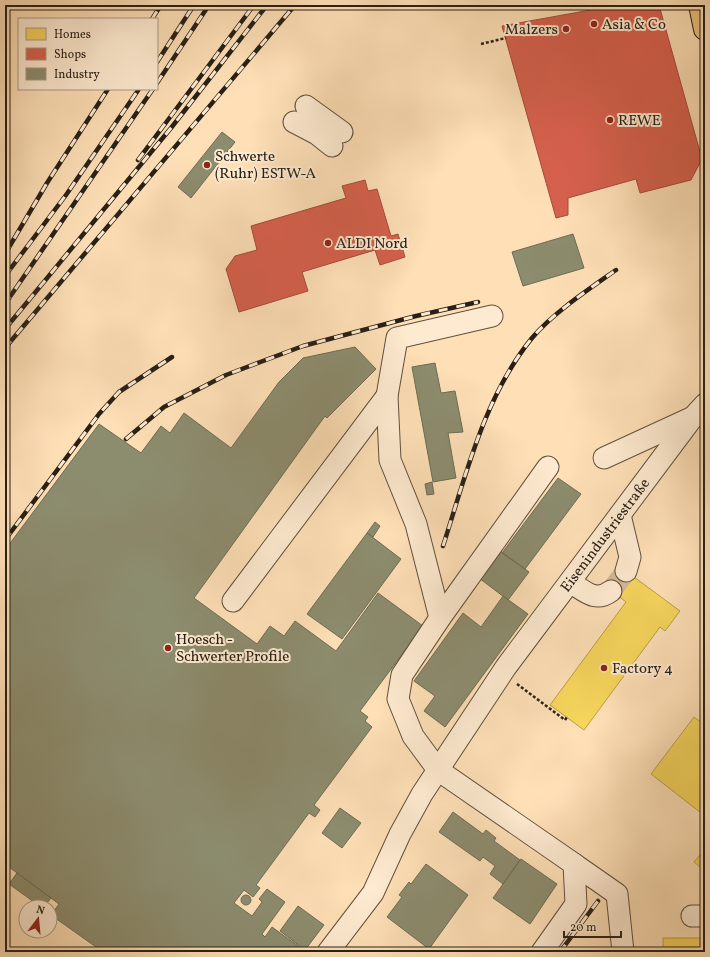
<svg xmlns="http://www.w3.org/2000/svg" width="710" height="957" font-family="Vollkorn,serif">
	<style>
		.homes { fill: #f6d55c; stroke: #b89f47 }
		.shops { fill: #d6604d; stroke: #a24d3c }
		.industry { fill: #8c8c6e; stroke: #6e6c54 }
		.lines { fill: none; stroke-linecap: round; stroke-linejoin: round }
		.minor-tunnel { stroke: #d3b996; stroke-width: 21; stroke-dasharray: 21 10; stroke-linecap: butt }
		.minor-casing { stroke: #5e503e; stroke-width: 23 }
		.major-casing { stroke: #282016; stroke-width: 24 }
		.path { stroke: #282016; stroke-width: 2.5; stroke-dasharray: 3 2; stroke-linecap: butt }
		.minor { stroke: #feead0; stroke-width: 21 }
		.major { stroke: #efc07b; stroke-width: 22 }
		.rail-casing { stroke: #282016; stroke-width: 4.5 }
		.rail { stroke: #feead0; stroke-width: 3; stroke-dasharray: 9; stroke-linecap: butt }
		.poi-dot { fill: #8f2418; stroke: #feead0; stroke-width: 1.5 }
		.labels { text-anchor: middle; stroke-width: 4; stroke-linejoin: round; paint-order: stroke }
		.poi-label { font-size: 15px; fill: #282016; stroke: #feead0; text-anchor: start }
		.street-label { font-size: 15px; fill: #282016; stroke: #feead0 }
	</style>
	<rect width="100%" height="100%" fill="#fedfb6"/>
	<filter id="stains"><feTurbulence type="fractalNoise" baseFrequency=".005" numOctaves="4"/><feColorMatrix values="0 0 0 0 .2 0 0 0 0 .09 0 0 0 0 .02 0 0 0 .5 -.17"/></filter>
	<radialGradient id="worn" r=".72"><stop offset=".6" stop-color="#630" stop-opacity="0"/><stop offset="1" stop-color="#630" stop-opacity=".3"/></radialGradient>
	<!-- homes -->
	<path class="homes" d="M619 566 680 611 665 631 660 627 584 730 550 705 626 602 604 585Z
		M694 717 705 725V759L700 766 705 770V816L651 774Z
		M705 849V871L694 862Z
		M663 938H705V952H663Z"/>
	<!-- shops -->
	<path class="shops" d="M618 5H659L702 159 691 180 640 193 636 179 568 198V215L556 218 502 26Z
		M365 180 368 191 377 189 391 236 398 234 405 257 380 265 375 250 302 272 308 291 239 312 226 269 235 256 257 250 251 226 346 198 342 186Z"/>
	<!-- industry -->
	<path class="industry" d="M222 132 235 142 191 198 178 187Z
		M573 234 584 268 523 286 512 252Z
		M355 347 376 369 327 418 325 416 194 598 257 644 270 626 284 636 295 621 336 651 378 593 423 626 360 711 368 717 365 721 372 727 314 805 320 810 315 817 309 813 256 885 260 888 253 897 244 890 234 903 252 916 262 902 259 899 267 889 285 902 262 934 265 937 272 927 305 951 103 952 51 915 59 904 5 864V550L99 424 141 453 161 426 170 433 184 413 231 448 279 382 303 358Z
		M435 363 441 393 455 391 463 432 448 433 456 478 433 482 412 367Z
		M558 478 581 494 525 569 502 553Z
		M432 482 434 494 427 495 425 484Z
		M375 522 380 526 373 537 367 533Z
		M367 533 401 559 342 639 307 614Z
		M499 550 529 572 508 600 479 578Z
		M503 596 528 614 445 727 424 711 435 696 414 681 463 613 481 627Z
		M340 808 361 823 342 848 322 833Z
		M453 812 483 834 486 830 496 838 494 841 520 860 503 884 490 874 495 866 483 857 480 861 439 832Z
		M521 859 557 884 530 924 493 898Z
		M426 864 468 895 429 949 387 917 402 897 399 895 409 882 411 884Z
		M17 873 51 898 44 907H41L9 884Z
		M241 900a5 5 0 1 1 10 0a5 5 0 1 1-10 0Z
		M298 906 324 925 305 950 280 931Z"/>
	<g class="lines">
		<!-- minor-tunnel -->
		<path class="minor-tunnel" d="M611 591 626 571"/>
		<defs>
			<g id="minor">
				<path d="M306 106 342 132"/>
				<path d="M294 122 317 134 332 146"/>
				<path d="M604 458 691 418"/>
				<path d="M620 515 630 557 626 571"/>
				<path d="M570 582C585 591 595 603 611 591"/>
				<path d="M233 601 387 396"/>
				<path d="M440 618 416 524 390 460 387 396 397 338 492 316"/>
				<path d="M574 864 617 894 623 952"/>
				<path d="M692 916H705"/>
				<path id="s1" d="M328 952 373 893 400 834 422 794 506 667 693 417 705 404"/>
				<path d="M542 952 576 904 574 864 438 770 413 736 398 699 402 675 440 618 548 467"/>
			</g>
			<path id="major" d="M700 5 705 29"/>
		</defs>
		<!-- minor casing -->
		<use href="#minor" class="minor-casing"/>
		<!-- major casing -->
		<use href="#major" class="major-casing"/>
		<!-- path -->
		<path class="path" d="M481 44 506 38
			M517 684 565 720 567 717"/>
		<!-- minor -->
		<use href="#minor" class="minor"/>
		<!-- major -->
		<use href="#major" class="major"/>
		<defs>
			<path id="rail" d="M152 19 161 5
				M157 62 194 5
				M157 83 209 5
				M138 160 254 5
				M5 254 47 183 108 89
				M5 276 66 195 139 89
				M5 304 153 89
				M5 329 171 128 267 5
				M5 348 295 5
				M126 439 164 407 226 375 303 346 416 316 478 302
				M5 540 99 414 119 392 172 357
				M443 546C466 475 484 397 532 338 553 313 589 289 616 270
				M560 952 598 901"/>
		</defs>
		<!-- rail casing -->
		<use href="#rail" class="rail-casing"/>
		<!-- rail -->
		<use href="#rail" class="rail"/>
	</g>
	<!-- markers -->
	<g class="poi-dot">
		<circle cx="594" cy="24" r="4"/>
		<circle cx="566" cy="29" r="4"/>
		<circle cx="610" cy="120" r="4"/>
		<circle cx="207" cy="165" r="4"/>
		<circle cx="328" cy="243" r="4"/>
		<circle cx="168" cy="648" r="4"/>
		<circle cx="604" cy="668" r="4"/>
	</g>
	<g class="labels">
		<!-- poi labels -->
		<g class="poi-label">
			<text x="602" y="29">Asia &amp; Co</text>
			<text x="558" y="34" text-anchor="end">Malzers</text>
			<text x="618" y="125">REWE</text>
			<text x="215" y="161">Schwerte<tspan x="215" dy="17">(Ruhr) ESTW-A</tspan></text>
			<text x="336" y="248">ALDI Nord</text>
			<text x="176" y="644">Hoesch -<tspan x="176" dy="17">Schwerter Profile</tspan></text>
			<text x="612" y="673">Factory 4</text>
		</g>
		<!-- street labels -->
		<g class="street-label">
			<text dy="5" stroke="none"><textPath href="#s1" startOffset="502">Eisenindustriestraße</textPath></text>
		</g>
	</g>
	<!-- margin -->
	<rect width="710" height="957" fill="none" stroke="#fedfb6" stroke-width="20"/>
	<rect x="6" y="6" width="698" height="945" fill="none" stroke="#282016" stroke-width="2"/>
	<rect x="10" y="10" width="690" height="937" fill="none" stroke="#282016"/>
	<!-- legend -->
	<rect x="18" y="18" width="140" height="72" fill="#feead0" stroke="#a89986"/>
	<rect x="26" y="28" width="20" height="12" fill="#f6d55c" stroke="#a89986"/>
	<text x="54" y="38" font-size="12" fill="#282016">Homes</text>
	<rect x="26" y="48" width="20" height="12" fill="#d6604d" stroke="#a89986"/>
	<text x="54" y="58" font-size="12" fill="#282016">Shops</text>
	<rect x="26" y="68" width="20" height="12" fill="#8c8c6e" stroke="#a89986"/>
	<text x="54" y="78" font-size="12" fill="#282016">Industry</text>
	<!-- north arrow -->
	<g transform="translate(38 919) rotate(16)"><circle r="19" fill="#feead0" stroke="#a89986"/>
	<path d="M0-3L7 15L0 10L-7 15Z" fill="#8f2418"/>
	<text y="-6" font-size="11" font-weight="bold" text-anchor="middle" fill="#282016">N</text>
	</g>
	<!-- scale -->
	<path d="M564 931v6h57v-6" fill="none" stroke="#282016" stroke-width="2"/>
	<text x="570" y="931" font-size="12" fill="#282016" stroke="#feead0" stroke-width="3" paint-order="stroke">20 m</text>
	<rect width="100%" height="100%" filter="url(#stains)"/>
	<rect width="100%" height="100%" fill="url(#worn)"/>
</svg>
